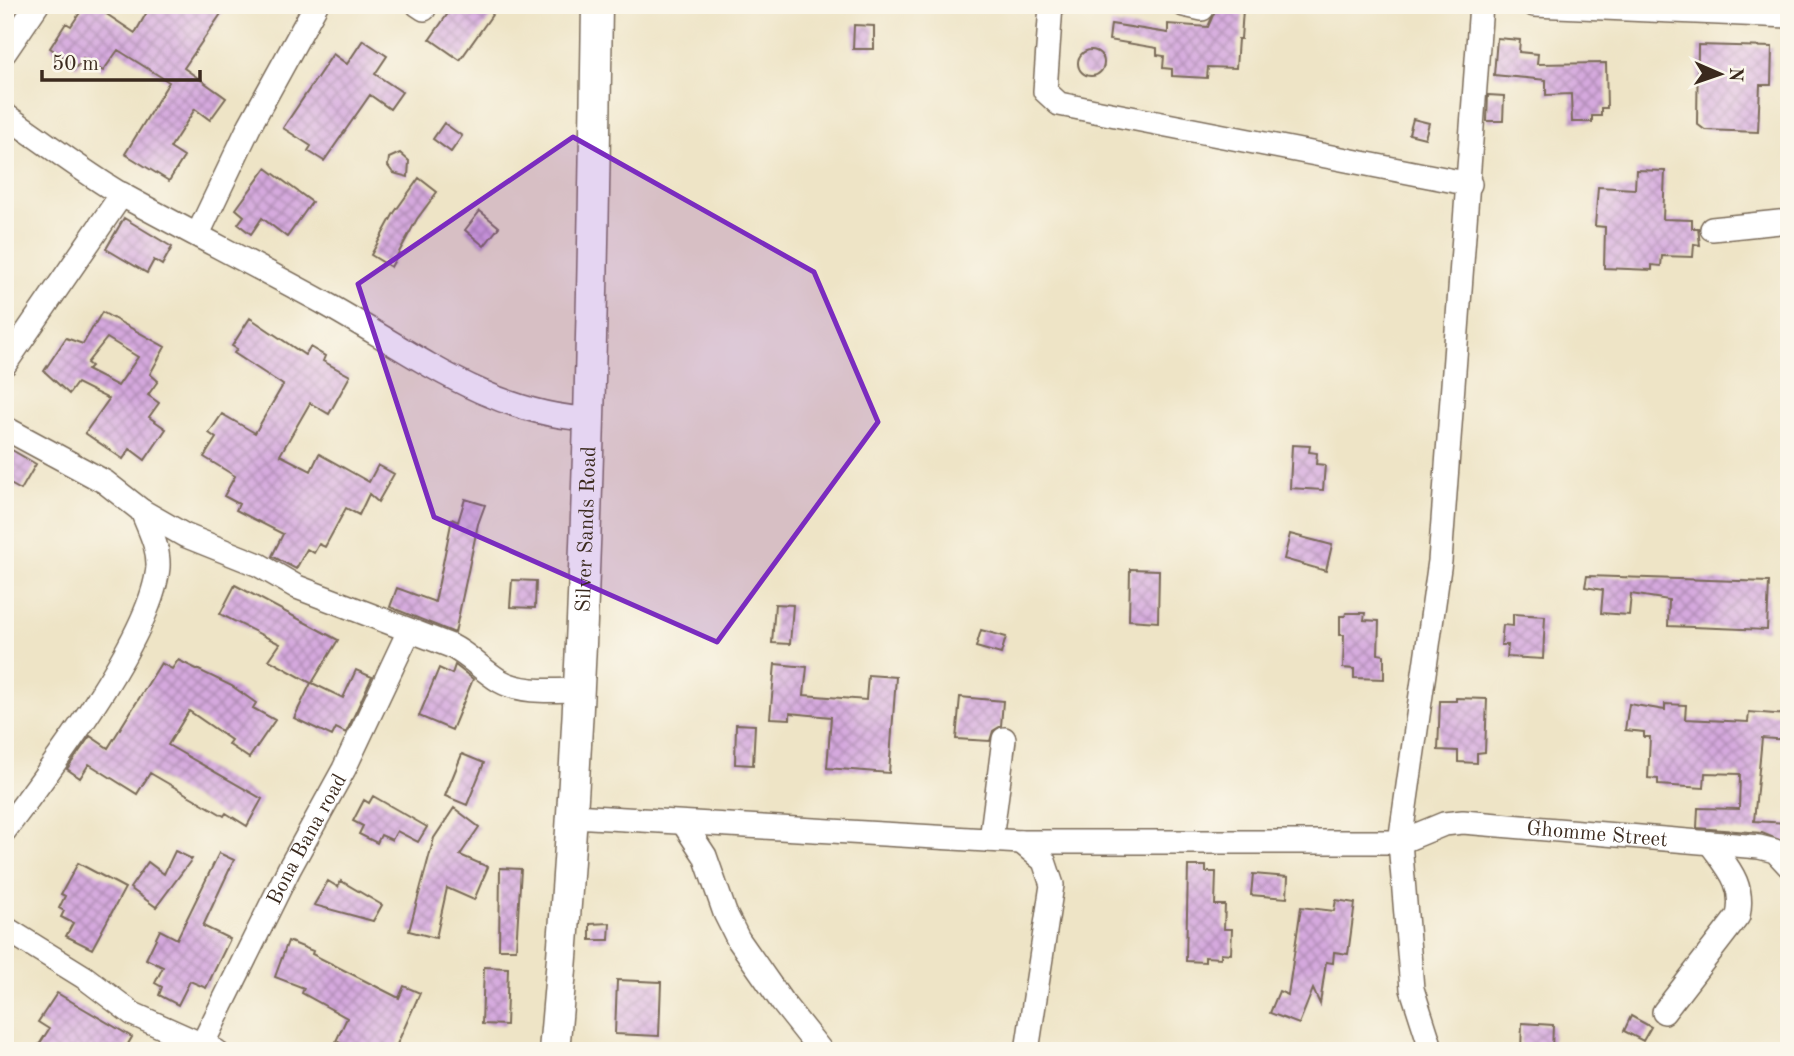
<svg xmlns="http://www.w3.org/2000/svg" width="1794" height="1056" font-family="'Old Standard TT',serif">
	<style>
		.building { fill: url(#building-cross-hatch); fill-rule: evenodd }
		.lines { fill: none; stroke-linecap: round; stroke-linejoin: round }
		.minor-casing { stroke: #7a6b59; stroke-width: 26 }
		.tertiary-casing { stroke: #7a6b59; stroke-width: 33 }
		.minor { stroke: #fff; stroke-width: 23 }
		.tertiary { stroke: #fff; stroke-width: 30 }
		.marked { fill: #7b2cbf; fill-opacity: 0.2; stroke: #7b2cbf; stroke-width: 5; stroke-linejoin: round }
		.labels { text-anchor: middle; stroke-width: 7; stroke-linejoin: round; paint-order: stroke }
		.street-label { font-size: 21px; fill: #3b2a1e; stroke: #fbf7ec }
	</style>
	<defs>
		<pattern id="building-cross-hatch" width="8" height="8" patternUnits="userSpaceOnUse" patternTransform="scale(1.75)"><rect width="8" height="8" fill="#d5a9de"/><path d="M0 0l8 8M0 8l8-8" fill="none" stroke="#ae8ab3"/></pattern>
	</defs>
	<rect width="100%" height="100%" fill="#fbf7ec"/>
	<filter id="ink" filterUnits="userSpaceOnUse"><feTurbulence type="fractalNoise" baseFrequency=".0143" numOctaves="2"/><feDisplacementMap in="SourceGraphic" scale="14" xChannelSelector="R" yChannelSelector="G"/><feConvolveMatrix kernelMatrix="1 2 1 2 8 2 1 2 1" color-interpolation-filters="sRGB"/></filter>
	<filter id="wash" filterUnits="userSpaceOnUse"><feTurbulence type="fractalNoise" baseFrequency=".00686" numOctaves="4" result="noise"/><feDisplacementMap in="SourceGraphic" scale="28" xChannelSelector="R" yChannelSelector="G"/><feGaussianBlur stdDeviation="1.57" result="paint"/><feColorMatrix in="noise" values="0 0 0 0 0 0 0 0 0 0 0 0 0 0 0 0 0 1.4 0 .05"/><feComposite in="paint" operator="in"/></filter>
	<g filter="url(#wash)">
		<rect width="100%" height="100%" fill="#eee4c6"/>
		<g id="blocks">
			<!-- building -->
			<path class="building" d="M85 5H110L105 13 135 33 151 5H227L184 68 226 98 210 120 195 109 170 148 184 157 169 181 125 154 169 82 118 50 103 71 83 58 77 67 50 48 66 23 71 26Z
				M454 5H499L460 60 430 39Z
				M1216 8 1243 9 1241 39H1238L1236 68 1208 67 1207 78 1172 76V69L1163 68 1164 56 1157 55V48L1109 40 1111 24 1168 33V24L1208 27Z
				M854 25 874 26V49H853Z
				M1497 38 1520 40 1519 52 1538 54 1537 64 1606 63 1607 108H1601V116H1592V122H1572L1571 94 1546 95V80L1494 75Z
				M363 40 387 56 375 74 402 92 390 109 370 95 324 161 308 151 311 146 283 128 333 54 347 64Z
				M1698 45 1772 47 1771 85H1760L1758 132 1705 130 1697 124Z
				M1078 63a13 13 0 1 1 26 0a13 13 0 1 1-26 0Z
				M1488 95 1504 96 1503 121H1487Z
				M1413 119 1429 123 1425 138 1409 134Z
				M444 123 462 136 451 152 433 139Z
				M400 153 409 161 408 177 393 173 388 166 389 158Z
				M266 168 312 202 287 237 262 218 251 234 238 224 244 216 236 209Z
				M1636 170 1665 171 1663 219 1692 220V228H1698L1700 245 1694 244 1693 257 1662 256 1661 266 1652 265V270L1604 268 1605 227 1595 226 1598 187 1635 189Z
				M419 178 437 192 417 219 391 267 371 255 394 213Z
				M480 211 499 227 484 246 465 230Z
				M124 218 172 247 162 265 154 260 147 273 106 249Z
				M102 312 165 347 150 374 158 381 148 395 159 403 149 417 166 429 145 460 130 449 123 459 85 433 109 399 77 383 69 394 44 371 66 338 83 344ZM107 338 138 357 118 386 87 370 91 366 87 363Z
				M250 318 305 355 310 347 325 356 323 361 350 376 329 414 310 403 280 455 311 471 319 454 369 482 378 465 394 474 378 502 369 494 359 515 346 508 325 547 319 544 314 553 307 549 296 569 272 556 283 534 236 510 239 504 224 496 235 476 204 457 216 438 209 433 222 414 255 433 283 385 234 353 237 349 232 346Z
				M1292 445 1310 446 1309 452 1317 453 1316 464 1325 465 1323 490 1290 488Z
				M5 446 36 464 21 490 5 481Z
				M465 499 485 505 478 524 455 633 390 607 397 588 435 602 452 519 458 522Z
				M1290 534 1332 545 1326 571 1284 559Z
				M1130 569 1159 570 1158 622 1129 620Z
				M1587 576 1769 582 1767 630 1668 626 1669 600 1631 594 1629 615 1601 613 1603 590 1585 587Z
				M512 580 536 581 535 608 510 607Z
				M235 585 338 640 312 683 343 698 356 670 372 677 346 733 336 728 332 736 294 718 311 683 269 660 280 644 220 614Z
				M775 604 793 605 790 644 772 643Z
				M1346 613H1365L1364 620 1379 621 1378 654 1384 655V679L1354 678V669L1343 668 1344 635H1340V616H1345Z
				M1513 614 1545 616 1543 659 1507 657 1508 645H1501L1503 625 1513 626Z
				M981 630 1006 637 1001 654 976 647Z
				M178 660 232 686 256 703 253 708 275 720 249 758 228 744 231 740 189 711 168 745 262 799 247 826 226 813 224 816 150 773 137 794 89 764 80 778 67 769 90 736 108 748 161 663 172 669Z
				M775 664 807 667 804 695 866 700 868 675 896 677 889 773 827 768 831 717 790 713V719L770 718Z
				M455 665 473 679 452 730 419 716 439 668 452 674Z
				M960 697 1003 701 1001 726 993 731 990 741 956 739Z
				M1456 698 1487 699 1485 752 1477 753V763L1458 762V751L1438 750 1440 701H1456Z
				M1629 704 1665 710V704L1686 705 1685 719 1748 722 1749 712 1789 715V740L1762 738 1754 821 1789 823V844L1762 833 1697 828 1698 808 1739 809 1740 774 1705 773 1704 788 1658 785V779L1648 778 1650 737H1644V732L1625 730Z
				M736 724 755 725 753 765 735 764Z
				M462 754 484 763 467 805 445 796Z
				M373 796 427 827 418 842 397 831 392 840 381 835 377 843 359 834 363 826 353 821 364 800 369 803Z
				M454 808 479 827 460 855 488 867 474 900 447 888 436 938 409 931 434 838Z
				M175 851 192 859 156 907 130 888 148 862 164 874Z
				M219 853 234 860 203 926 230 939 206 988 190 981 178 1005 159 995 162 987 155 983 163 967 146 959 160 930 177 939Z
				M78 863 125 888 92 949 66 936 73 923 61 917 64 911 59 908 65 896 61 894Z
				M1188 866H1206V872H1216L1215 905H1225L1224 929H1232L1231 954 1221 953V958L1205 957V962L1186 961Z
				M500 868 521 869 516 949H499Z
				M1253 874 1288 877 1287 898 1251 895Z
				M328 881 338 887 341 881 382 905 373 921 314 905Z
				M1336 900 1355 903 1348 954 1334 952 1333 963 1326 962 1320 1004 1313 989 1299 1024 1270 1013 1279 991 1288 995 1301 907 1334 911Z
				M610 923 609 940H590V924Z
				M288 941 313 951 312 954 399 998 404 986 420 993 394 1051H355L336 1041 347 1018 302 993 304 988 275 977Z
				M484 967 508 968 506 1025 482 1024Z
				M617 980 661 982 659 1036 615 1034Z
				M57 993 132 1037 124 1051H35L49 1029 38 1022Z
				M1631 1016 1651 1027 1643 1041 1624 1031Z
				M1522 1023 1553 1025 1552 1051H1521Z"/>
		</g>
	</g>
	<g filter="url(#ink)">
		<use href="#blocks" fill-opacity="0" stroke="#7a6b59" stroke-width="2"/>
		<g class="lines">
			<defs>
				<g id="minor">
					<path d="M418 5 424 9"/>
					<path d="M1051 5 1045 91 1059 104 1470 184"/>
					<path d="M1184 5 1202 9"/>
					<path d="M1534 5 1789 16"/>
					<path d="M5 52 37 5"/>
					<path d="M5 115C45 142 83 172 124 196 191 233 259 267 326 304 409 350 492 416 591 419"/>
					<path d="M1712 229 1789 221"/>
					<path d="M198 234 250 125 316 5"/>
					<path d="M5 364 122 194"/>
					<path d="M5 428 105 482 142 511 184 535 259 565 297 587 451 646C469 655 482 670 500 681 523 694 555 690 580 690"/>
					<path id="s1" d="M573 816 1021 842H1400L1444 824 1463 822 1759 847 1775 851 1789 866"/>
					<path d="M684 824 705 856 725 913 738 939 782 1002 821 1051"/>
					<path d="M5 830C49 771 152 637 158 567 159 547 149 529 142 511"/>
					<path d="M991 840 1004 739"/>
					<path d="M1021 842 1044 861 1052 885 1027 1051"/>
					<path d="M5 928 84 977 133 1014 216 1051"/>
					<path d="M1664 1012 1738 916C1745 884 1728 868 1710 843"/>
					<path id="s2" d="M202 1045 289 869 344 769 409 631"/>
					<path d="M1432 1051 1412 989 1400 842 1440 561 1481 5"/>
				</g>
				<g id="tertiary">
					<path id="s3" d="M554 1051C586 703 592 354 597 5"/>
				</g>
			</defs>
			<!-- minor casing -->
			<use href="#minor" class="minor-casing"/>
			<!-- tertiary casing -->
			<use href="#tertiary" class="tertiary-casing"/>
			<!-- minor -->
			<use href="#minor" class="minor"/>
			<!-- tertiary -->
			<use href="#tertiary" class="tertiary"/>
		</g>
	</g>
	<!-- marked area -->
	<path class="marked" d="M573 137 814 272 878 422 717 642 434 517 358 284Z"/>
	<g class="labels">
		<!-- street labels -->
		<g class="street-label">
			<text dy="7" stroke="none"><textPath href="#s3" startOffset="523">Silver Sands Road</textPath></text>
			<text dy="7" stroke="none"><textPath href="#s1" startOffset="1029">Ghomme Street</textPath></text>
			<text dy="7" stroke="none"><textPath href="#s2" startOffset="231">Bona Bana road</textPath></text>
		</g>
	</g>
	<!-- margin -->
	<rect width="1794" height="1056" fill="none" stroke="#fbf7ec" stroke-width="28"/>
	<!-- north arrow -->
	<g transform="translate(1720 74) rotate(92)" stroke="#fbf7ec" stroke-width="5" paint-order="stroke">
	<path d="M0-5L12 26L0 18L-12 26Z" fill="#3b2a1e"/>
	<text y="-10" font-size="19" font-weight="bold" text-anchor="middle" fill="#3b2a1e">N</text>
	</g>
	<!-- scale -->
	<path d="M42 70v10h158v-10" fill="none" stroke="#3b2a1e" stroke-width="3.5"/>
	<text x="52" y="70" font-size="21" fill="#3b2a1e" stroke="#fbf7ec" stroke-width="5" paint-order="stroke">50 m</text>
</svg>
